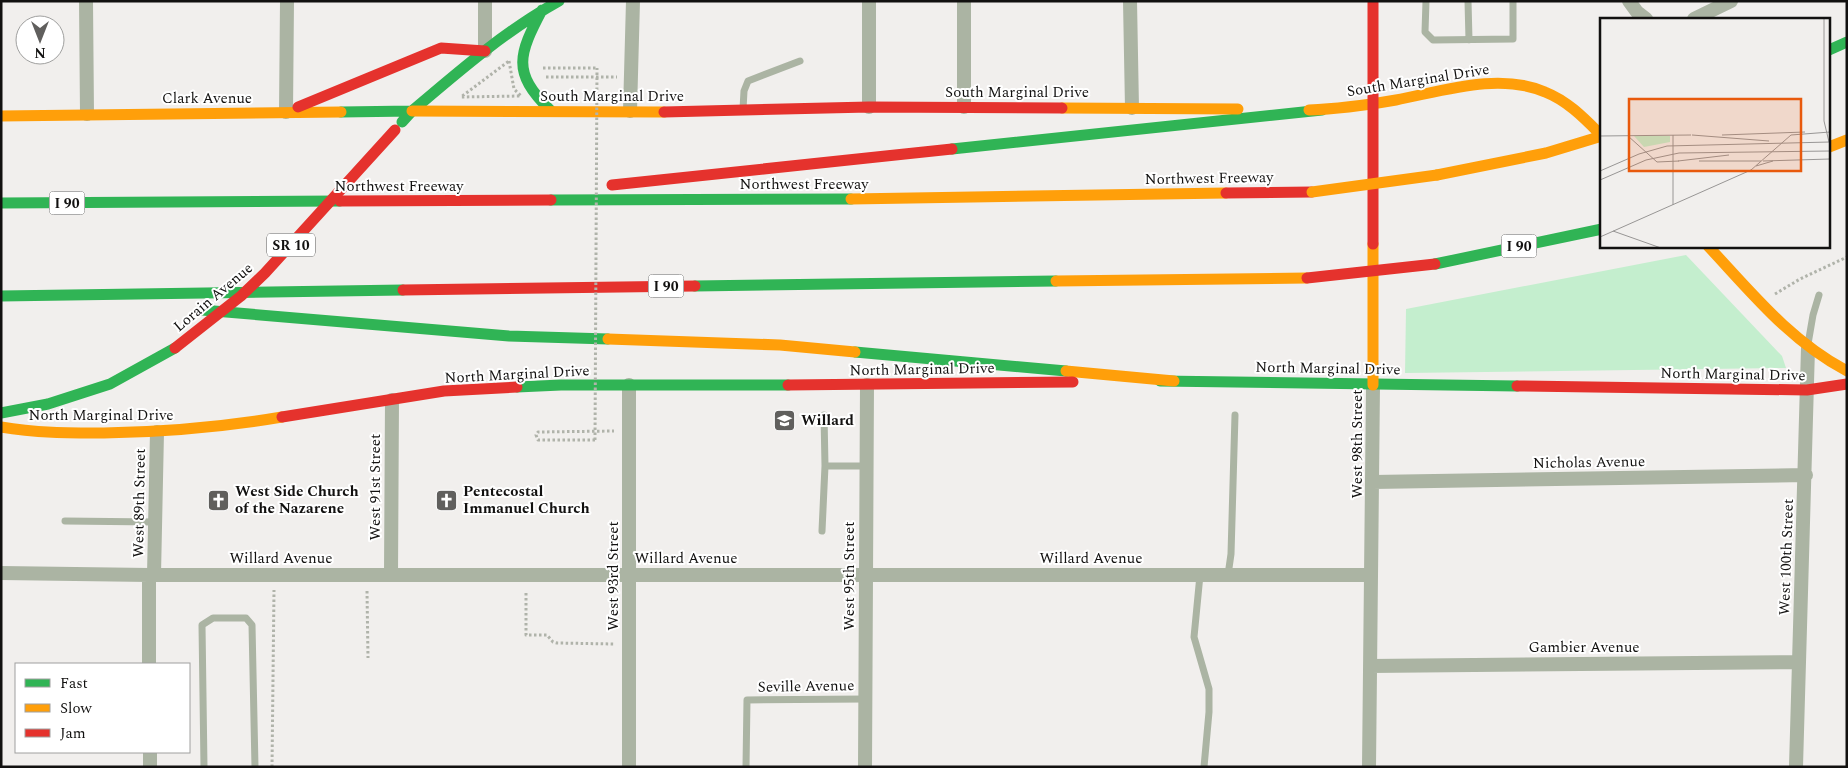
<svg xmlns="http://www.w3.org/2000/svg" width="1848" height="768" font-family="Spectral,serif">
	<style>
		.green { fill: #c4eece }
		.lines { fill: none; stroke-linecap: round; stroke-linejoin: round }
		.path { stroke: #b0b3aa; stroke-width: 3; stroke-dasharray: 2.5 2.5; stroke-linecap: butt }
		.lane { stroke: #abb4a3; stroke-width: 7 }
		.street { stroke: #abb4a3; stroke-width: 14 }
		.fast { stroke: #30b455; stroke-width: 11 }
		.slow { stroke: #ff9f0a; stroke-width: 11 }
		.jam { stroke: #e5322d; stroke-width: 11 }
		.path-bridge { stroke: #b0b3aa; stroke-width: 3; stroke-dasharray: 2.5 2.5; stroke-linecap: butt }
		.slow-bridge { stroke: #ff9f0a; stroke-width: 11 }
		.jam-bridge { stroke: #e5322d; stroke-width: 11 }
		.labels { text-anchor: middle; stroke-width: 4; stroke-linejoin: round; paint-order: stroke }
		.shield { fill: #fff; stroke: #595858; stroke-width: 1 }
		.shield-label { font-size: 14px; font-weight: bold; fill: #121110 }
		.street-label { font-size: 15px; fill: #121110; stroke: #fff }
		.poi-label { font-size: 15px; font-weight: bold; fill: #121110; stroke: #fff; text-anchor: start }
		.inset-road { fill: none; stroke: #989695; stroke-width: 1 }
		.view { fill: #e8590c; fill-opacity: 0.15; stroke: #e8590c; stroke-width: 2.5 }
		.inset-edge { fill: none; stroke: #121110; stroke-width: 2.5 }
	</style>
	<rect width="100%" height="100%" fill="#f1efed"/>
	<!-- green -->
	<path class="green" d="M1686 255 1782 356 1786 368 1405 373 1406 309Z"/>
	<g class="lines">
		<!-- path -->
		<path class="path" d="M509 61 514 89 521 96 461 97Z
			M543 68H597
			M546 77H617
			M1775 294 1800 279 1847 257
			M595 440H538L536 435 538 432 614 431
			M367 591 368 658
			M526 593V635H547L553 642 557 643 614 644
			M272 767 274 590"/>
		<!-- lane -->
		<path class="lane" d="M1426 1 1425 32 1433 40 1513 39V1
			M1468 1 1469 40
			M743 109 744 91 748 81 800 61
			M1808 344 1813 315 1819 295
			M824 415 825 466
			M65 521 155 522
			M822 531 825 466H866
			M1200 575 1194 637 1209 689V712L1204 767
			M1228 575 1231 554 1235 415
			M204 767 202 625 213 618H246L252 625 255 767
			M746 767 747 700 865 699"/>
		<!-- street -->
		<path class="street" d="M86 1 87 114
			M485 1V51
			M869 1V107
			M964 1V107
			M1130 1 1132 108
			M1629 1 1637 12 1646 19
			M1694 19 1731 1
			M630 111 633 1
			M286 112 287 1
			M1373 482 1806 475
			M1 573 149 575H1371
			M149 575V664
			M154 575 157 432
			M391 575 392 400
			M1370 666 1799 662
			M150 752V767
			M629 767V385
			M865 767 867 385
			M1369 767 1373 385
			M1796 767 1808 348"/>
		<!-- fast -->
		<path class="fast" d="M542 10C519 54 511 72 550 110
			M1829 50 1847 42
			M341 112 412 111
			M402 122 412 111C459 71 505 31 559 1
			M952 149 1322 110
			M551 200 851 199
			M1 203 340 201
			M1435 264 1602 229
			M695 286 1056 281
			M1 296 403 290
			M202 310 509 336 608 339
			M855 352 1066 371
			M1160 381 1517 386
			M517 387 561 385H788
			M1 413 48 404 110 384 175 348"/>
		<!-- slow -->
		<path class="slow" d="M1062 108 1238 109
			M1309 110C1338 109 1367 105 1396 100 1443 91 1499 72 1545 92 1568 101 1585 119 1602 136
			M412 111 664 112
			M1 116 341 112
			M1829 147 1847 140
			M1437 175 1546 153 1602 136
			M851 199 1226 193
			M1373 244V385
			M1708 246C1751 292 1790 341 1847 371
			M1056 281 1307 278
			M608 339 780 345 855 352
			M1066 371 1174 381
			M1 427C35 433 69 433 104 433 164 432 223 427 282 417"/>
		<!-- jam -->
		<path class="jam" d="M1373 1V244
			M298 107 441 48 485 51
			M664 112 869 107 1062 108
			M612 185 952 149
			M1226 193 1312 192
			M340 201 551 200
			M403 290 695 286
			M788 385 1073 382
			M1517 386 1807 390 1847 384
			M282 417 444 391 517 387"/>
		<!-- path-bridge -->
		<path class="path-bridge" d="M595 440 597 68"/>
		<!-- slow-bridge -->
		<path class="slow-bridge" d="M1312 192 1437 175"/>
		<!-- jam-bridge -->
		<path class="jam-bridge" d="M1307 278 1435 264
			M175 348 241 296 265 273 395 130"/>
	</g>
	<!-- icons -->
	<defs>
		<symbol id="school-square" viewBox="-11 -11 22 22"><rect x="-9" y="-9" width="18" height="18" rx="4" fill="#605f5d" stroke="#fff"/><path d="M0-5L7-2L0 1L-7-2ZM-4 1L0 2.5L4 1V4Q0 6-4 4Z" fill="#fff"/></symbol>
		<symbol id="church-square" viewBox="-11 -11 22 22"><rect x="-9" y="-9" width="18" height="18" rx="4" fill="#605f5d" stroke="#fff"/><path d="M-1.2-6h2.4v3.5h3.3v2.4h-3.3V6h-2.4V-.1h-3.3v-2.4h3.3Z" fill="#fff"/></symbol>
	</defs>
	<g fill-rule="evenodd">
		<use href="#school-square" x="772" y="408" width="25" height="25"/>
		<use href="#church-square" x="206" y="488" width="25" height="25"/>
		<use href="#church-square" x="434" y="488" width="25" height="25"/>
	</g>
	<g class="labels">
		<!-- shield labels -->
		<g class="shield">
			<rect x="49.5" y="191.5" width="35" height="23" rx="4"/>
			<rect x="267" y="233.5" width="48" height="23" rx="4"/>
			<rect x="1501.5" y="234.5" width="35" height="23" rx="4"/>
			<rect x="648.5" y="274.5" width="35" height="23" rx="4"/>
		</g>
		<g class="shield-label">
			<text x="67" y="208">I 90</text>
			<text x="291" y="250">SR 10</text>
			<text x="1519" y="251">I 90</text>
			<text x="666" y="291">I 90</text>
		</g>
		<!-- street labels -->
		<g class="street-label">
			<text transform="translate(1418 80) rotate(-9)" y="5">South Marginal Drive</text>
			<text x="1017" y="97">South Marginal Drive</text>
			<text x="612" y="101">South Marginal Drive</text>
			<text x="207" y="103">Clark Avenue</text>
			<text transform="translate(1209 178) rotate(-1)" y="5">Northwest Freeway</text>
			<text x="804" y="189">Northwest Freeway</text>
			<text x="399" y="191">Northwest Freeway</text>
			<text transform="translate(213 297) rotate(-40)" y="5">Lorain Avenue</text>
			<text transform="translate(1328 368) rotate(1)" y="5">North Marginal Drive</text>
			<text transform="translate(922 369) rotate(-1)" y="5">North Marginal Drive</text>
			<text transform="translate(517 374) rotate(-3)" y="5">North Marginal Drive</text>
			<text transform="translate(1733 374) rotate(1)" y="5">North Marginal Drive</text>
			<text x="101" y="420">North Marginal Drive</text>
			<text transform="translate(1357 444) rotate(-90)" y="5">West 98th Street</text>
			<text transform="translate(1589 462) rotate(-1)" y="5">Nicholas Avenue</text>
			<text transform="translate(375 487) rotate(-90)" y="5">West 91st Street</text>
			<text transform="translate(139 503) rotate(-89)" y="5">West 89th Street</text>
			<text transform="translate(1786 557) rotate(-88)" y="5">West 100th Street</text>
			<text x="281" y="563">Willard Avenue</text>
			<text x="686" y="563">Willard Avenue</text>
			<text x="1091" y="563">Willard Avenue</text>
			<text transform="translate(613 576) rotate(-90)" y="5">West 93rd Street</text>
			<text transform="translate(849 576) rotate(-90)" y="5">West 95th Street</text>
			<text x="1584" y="652">Gambier Avenue</text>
			<text transform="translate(806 686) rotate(-1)" y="5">Seville Avenue</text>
		</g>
		<!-- poi labels -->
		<g class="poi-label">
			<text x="801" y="425">Willard</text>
			<text x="235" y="496">West Side Church<tspan x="235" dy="17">of the Nazarene</tspan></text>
			<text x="463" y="496">Pentecostal<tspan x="463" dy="17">Immanuel Church</tspan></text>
		</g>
	</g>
	<!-- overview -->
	<g transform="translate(1600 18)">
		<rect width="230" height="230" fill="#f1efed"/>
		<path d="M34 118H70V124L44 129Z" fill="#c4eece"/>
		<path class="inset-road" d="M224 0V103L229 124M73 117V187M92 117 169 123M122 117 205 114M0 118 91 117M28 118 57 144 79 143M78 143 129 137M99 143H161M163 143 230 141M156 148 173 143M0 153 39 136 67 128 230 124M0 162 46 142 79 135 230 133M13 213 61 230M0 219 151 152 191 117 230 114"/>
		<path class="view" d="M29 81H201V153H29Z"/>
		<rect width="230" height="230" class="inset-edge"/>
	</g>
	<!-- border -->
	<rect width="1848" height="768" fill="none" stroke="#121110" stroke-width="5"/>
	<!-- legend -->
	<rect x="15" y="663" width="175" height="90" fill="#ffffff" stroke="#a0a09f"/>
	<rect x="25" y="679" width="25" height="8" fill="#30b455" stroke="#a0a09f"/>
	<text x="60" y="688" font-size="15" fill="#121110">Fast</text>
	<rect x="25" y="704" width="25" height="8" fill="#ff9f0a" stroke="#a0a09f"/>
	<text x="60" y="713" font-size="15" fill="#121110">Slow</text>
	<rect x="25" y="729" width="25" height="8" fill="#e5322d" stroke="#a0a09f"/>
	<text x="60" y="738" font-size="15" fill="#121110">Jam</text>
	<!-- north arrow -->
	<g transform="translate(40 40) rotate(180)"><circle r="24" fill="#ffffff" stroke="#a0a09f"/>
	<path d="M0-4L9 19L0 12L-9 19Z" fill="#605f5d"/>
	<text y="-8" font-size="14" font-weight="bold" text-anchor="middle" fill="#121110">N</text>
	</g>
</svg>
